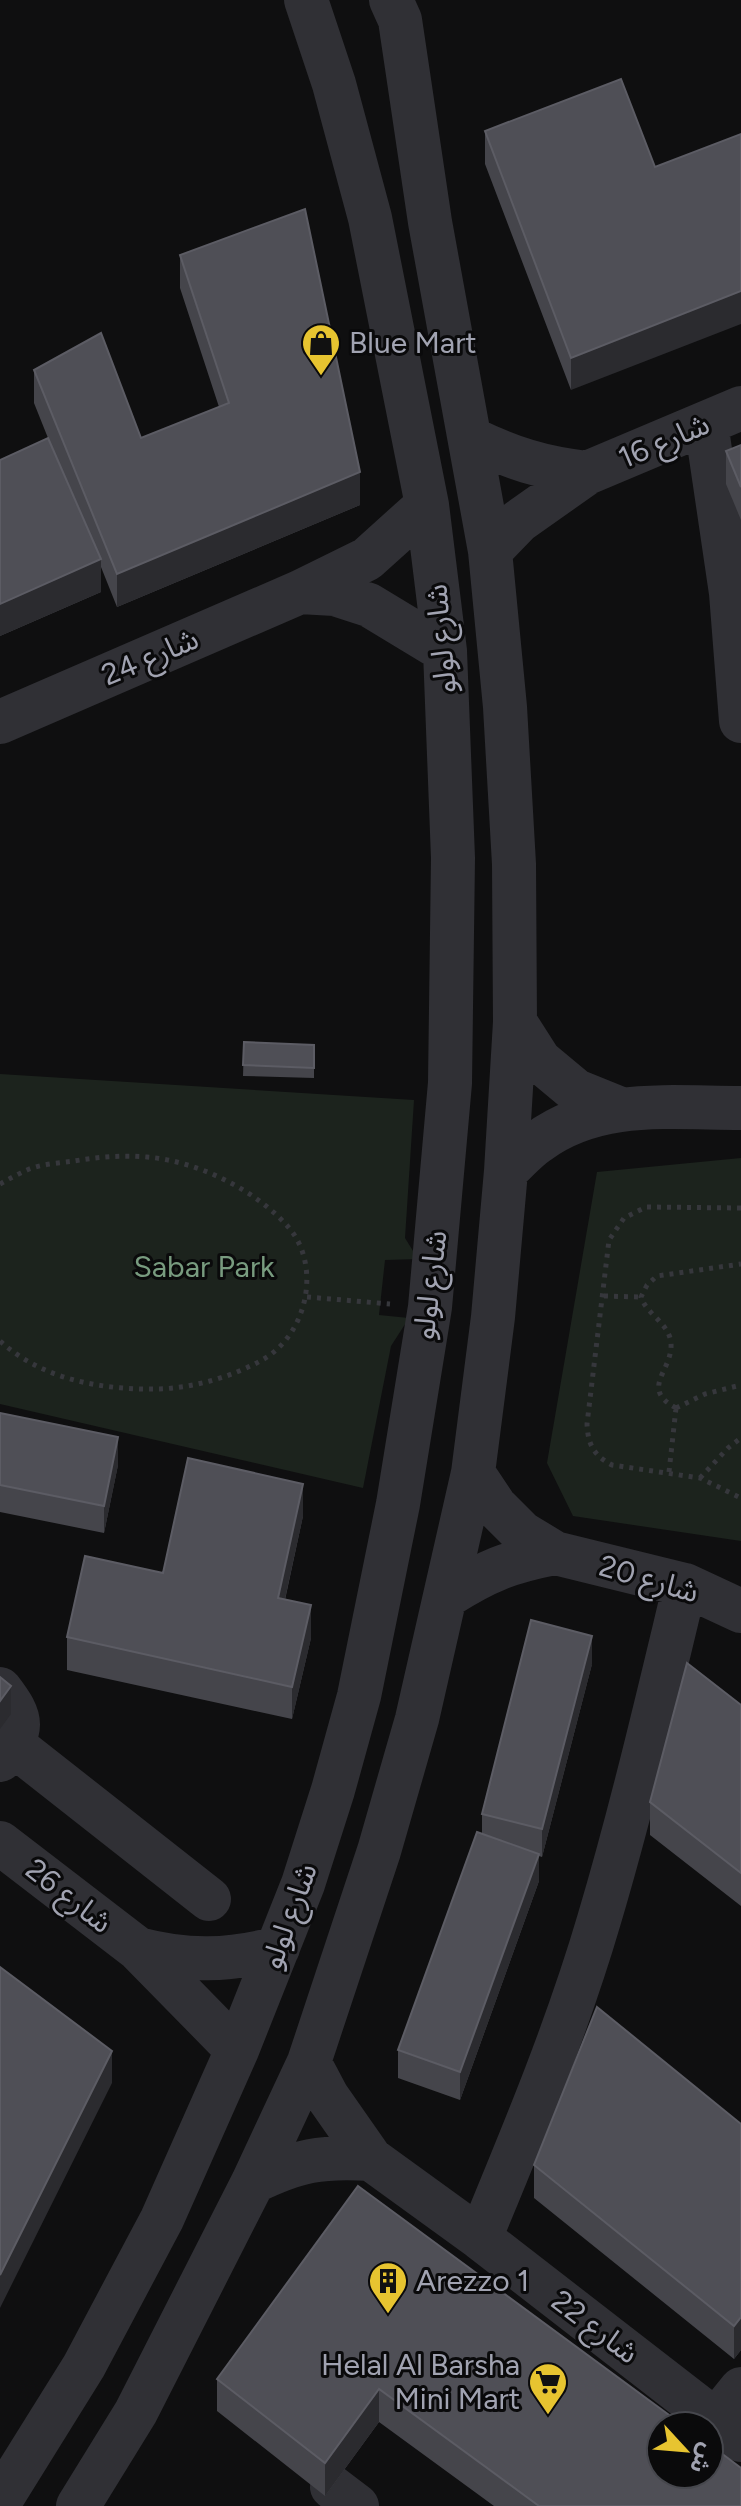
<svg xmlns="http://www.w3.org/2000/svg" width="741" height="2506" font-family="Figtree,'Noto Sans Arabic',sans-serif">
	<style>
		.green { fill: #1c231d }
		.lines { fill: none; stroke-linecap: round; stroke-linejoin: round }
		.path { stroke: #36373c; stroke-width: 5; stroke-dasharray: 4 6; stroke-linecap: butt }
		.minor { stroke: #303035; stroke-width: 44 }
		.wall { fill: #45454b }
		.shaded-wall { fill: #2b2b2f }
		.building { fill: #4f4f56; stroke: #5c5c64; stroke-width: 2 }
		.labels { text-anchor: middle; stroke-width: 6; stroke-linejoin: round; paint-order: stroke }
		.poi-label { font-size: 30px; fill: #a1a3b1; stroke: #0a0a0b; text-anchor: start }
		.street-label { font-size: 30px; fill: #a1a3b1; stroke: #0a0a0b }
		.park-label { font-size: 30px; fill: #789b7f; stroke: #0a0a0b }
	</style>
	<rect width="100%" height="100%" fill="#0f0f10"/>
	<!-- green -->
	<path class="green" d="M0 1074 414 1100 405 1238 418 1259 385 1260 379 1315 409 1318 391 1346 363 1488 0 1404Z
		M741 1158V1541L573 1516 547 1463 597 1172Z"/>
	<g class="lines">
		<!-- path -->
		<path class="path" d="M0 1184C9 1179 18 1174 27 1170 41 1164 59 1163 74 1161 98 1157 122 1155 147 1157 197 1161 257 1190 290 1229 322 1269 306 1336 262 1360 232 1377 193 1388 158 1389 102 1390 43 1380 0 1341
			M741 1208 646 1207 624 1218 609 1240 587 1424C588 1444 593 1455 612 1465L700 1478 741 1498
			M604 1296 641 1297
			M307 1297 390 1304
			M676 1408C639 1388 673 1371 671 1343 669 1323 647 1315 641 1297L647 1285 657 1276 741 1264
			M676 1408 705 1394 741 1385
			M669 1472 676 1408
			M700 1478 728 1448 741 1438"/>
		<!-- minor -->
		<path class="minor" d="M706 423 731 593 741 721
			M470 438C511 458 542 468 587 473
			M490 551 519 521 587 473 741 408
			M300 592 335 594 369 605 445 651
			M0 722 300 592 367 559 427 505
			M515 1022 540 1061 576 1091 618 1108
			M506 1171C516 1162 526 1150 538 1142 598 1098 670 1108 741 1108
			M473 1473 495 1506 522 1533 555 1553 685 1585 741 1611
			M447 1596C486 1571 509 1562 555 1553
			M0 1689C24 1720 24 1729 0 1760
			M12 1744 209 1899
			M0 1843 138 1949 237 2050
			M138 1949C187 1962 229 1961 278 1948
			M309 2062 327 2096 371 2159 480 2238 741 2440
			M253 2182C298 2160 321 2156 371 2159
			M480 2238C523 2134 567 2029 599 1920 632 1809 658 1697 685 1585
			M716 2420 741 2389
			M332 2487 357 2506
			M0 2501 84 2366 162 2219 237 2050 303 1884 333 1790 359 1696 398 1504 430 1307 450 1083 453 858 445 651 427 505 370 218 334 84 306 0
			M78 2506 136 2412 253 2182 309 2062 379 1851 417 1719 473 1473 493 1317 506 1171 515 1022 514 864 505 707 490 551 430 222 400 20 391 0"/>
	</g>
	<!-- wall -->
	<path class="wall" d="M621 79 571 390 485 164V131Z
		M180 255 360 505 117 607 101 567V592L0 636V460L48 438 34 403V370L141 438 219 407 180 288Z
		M741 445V520L726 484V451Z
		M244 1042 314 1045V1078L243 1076Z
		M0 1413 118 1465 104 1533 0 1512Z
		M303 1516 285 1600 311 1638 292 1719 67 1670V1637L163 1573Z
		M592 1664 542 1857 539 1856V1881L460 2100 398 2078V2050L482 1834V1814Z
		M741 1705V1906L650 1835V1802Z
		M741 2124V2350L734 2359 534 2198V2165Z
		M358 2186 741 2506H494L379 2422 325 2496 217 2411V2379Z"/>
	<!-- shaded-wall -->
	<path class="shaded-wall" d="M741 291V324L571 390V358Z
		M360 472V505L117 607V574Z
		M101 559V592L0 636V604Z
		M118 1437V1465L104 1533V1506Z
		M303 1484V1516L278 1631V1598Z
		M311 1605V1638L292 1719V1687Z
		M592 1636V1664L542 1857V1829Z
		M11 1686V1714L0 1729V1701Z
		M539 1854V1881L460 2100V2072Z
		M112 2051V2083L0 2308V2275Z
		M741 2317V2350L734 2359V2326Z
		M379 2389V2422L325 2496V2463Z"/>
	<!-- building -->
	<path class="building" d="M621 79 655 167 741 134V291L571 358 485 131Z
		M305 209 360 472 117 574 34 370 101 333 141 438 229 403 180 255Z
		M48 438 101 559 0 604V460Z
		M741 445V487L726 451Z
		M244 1042 314 1045V1068L243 1065Z
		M0 1413 118 1437 104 1506 0 1485Z
		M188 1458 303 1484 278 1598 311 1605 292 1687 67 1637 85 1556 163 1573Z
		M531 1620 592 1636 542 1829 482 1814Z
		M687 1663 741 1705V1873L650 1802Z
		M0 1677 11 1686 0 1701Z
		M477 1832 539 1854 460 2072 398 2050Z
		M0 1967 112 2051 0 2275Z
		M597 2007 741 2124V2317L734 2326 534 2165Z
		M358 2186 684 2426H661V2474H709V2444L741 2468V2506H539L379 2389 325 2463 217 2379Z"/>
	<!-- icons -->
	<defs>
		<symbol id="shop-pin" viewBox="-11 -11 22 30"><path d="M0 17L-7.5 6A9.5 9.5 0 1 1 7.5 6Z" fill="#e7c430" stroke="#0a0a0b"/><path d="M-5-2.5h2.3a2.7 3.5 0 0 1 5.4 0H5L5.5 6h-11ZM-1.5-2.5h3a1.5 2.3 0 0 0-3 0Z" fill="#111"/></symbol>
		<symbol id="building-pin" viewBox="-11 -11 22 30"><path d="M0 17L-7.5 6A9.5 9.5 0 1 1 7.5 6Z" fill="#e7c430" stroke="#0a0a0b"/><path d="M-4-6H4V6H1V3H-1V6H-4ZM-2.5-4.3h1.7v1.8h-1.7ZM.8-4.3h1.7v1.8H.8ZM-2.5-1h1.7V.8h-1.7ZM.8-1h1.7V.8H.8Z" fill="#111"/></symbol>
		<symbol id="supermarket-pin" viewBox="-11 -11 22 30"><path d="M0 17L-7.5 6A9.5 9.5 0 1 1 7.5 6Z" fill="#e7c430" stroke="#0a0a0b"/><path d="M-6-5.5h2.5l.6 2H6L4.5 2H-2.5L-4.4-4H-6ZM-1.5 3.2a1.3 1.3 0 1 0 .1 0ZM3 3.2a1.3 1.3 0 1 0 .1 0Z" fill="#111"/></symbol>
	</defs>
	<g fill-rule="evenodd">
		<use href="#shop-pin" x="299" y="321" width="44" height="60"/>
		<use href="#building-pin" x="366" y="2259" width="44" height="60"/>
		<use href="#supermarket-pin" x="526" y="2360" width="44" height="60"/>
	</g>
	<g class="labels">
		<!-- poi labels -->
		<g class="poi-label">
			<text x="349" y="353">Blue Mart</text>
			<text x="416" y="2291">Arezzo 1</text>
			<text x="520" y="2375" text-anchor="end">Helal Al Barsha<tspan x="520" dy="34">Mini Mart</tspan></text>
		</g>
		<!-- street labels -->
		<g class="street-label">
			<text transform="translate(664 441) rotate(-23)" y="10">شارع 16</text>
			<text transform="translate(441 639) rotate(-95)" y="10">شارع لولو</text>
			<text transform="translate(150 657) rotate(-23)" y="10">شارع 24</text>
			<text transform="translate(430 1285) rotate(-83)" y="10">شارع لولو</text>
			<text transform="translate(649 1579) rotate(16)" y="10">شارع 20</text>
			<text transform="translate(69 1896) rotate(38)" y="10">شارع 26</text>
			<text transform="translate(289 1916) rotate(-70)" y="10">شارع لولو</text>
			<text transform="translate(595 2327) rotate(37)" y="10">شارع 22</text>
		</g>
		<!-- park labels -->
		<g class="park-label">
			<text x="204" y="1277">Sabar Park</text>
		</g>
	</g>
	<!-- north arrow -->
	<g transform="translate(685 2450) rotate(116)"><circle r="38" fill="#0a0a0b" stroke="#46474d" stroke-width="2"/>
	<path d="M0-6L14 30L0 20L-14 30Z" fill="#e7c430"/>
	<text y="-12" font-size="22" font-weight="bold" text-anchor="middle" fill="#a1a3b1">ش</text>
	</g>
</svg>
